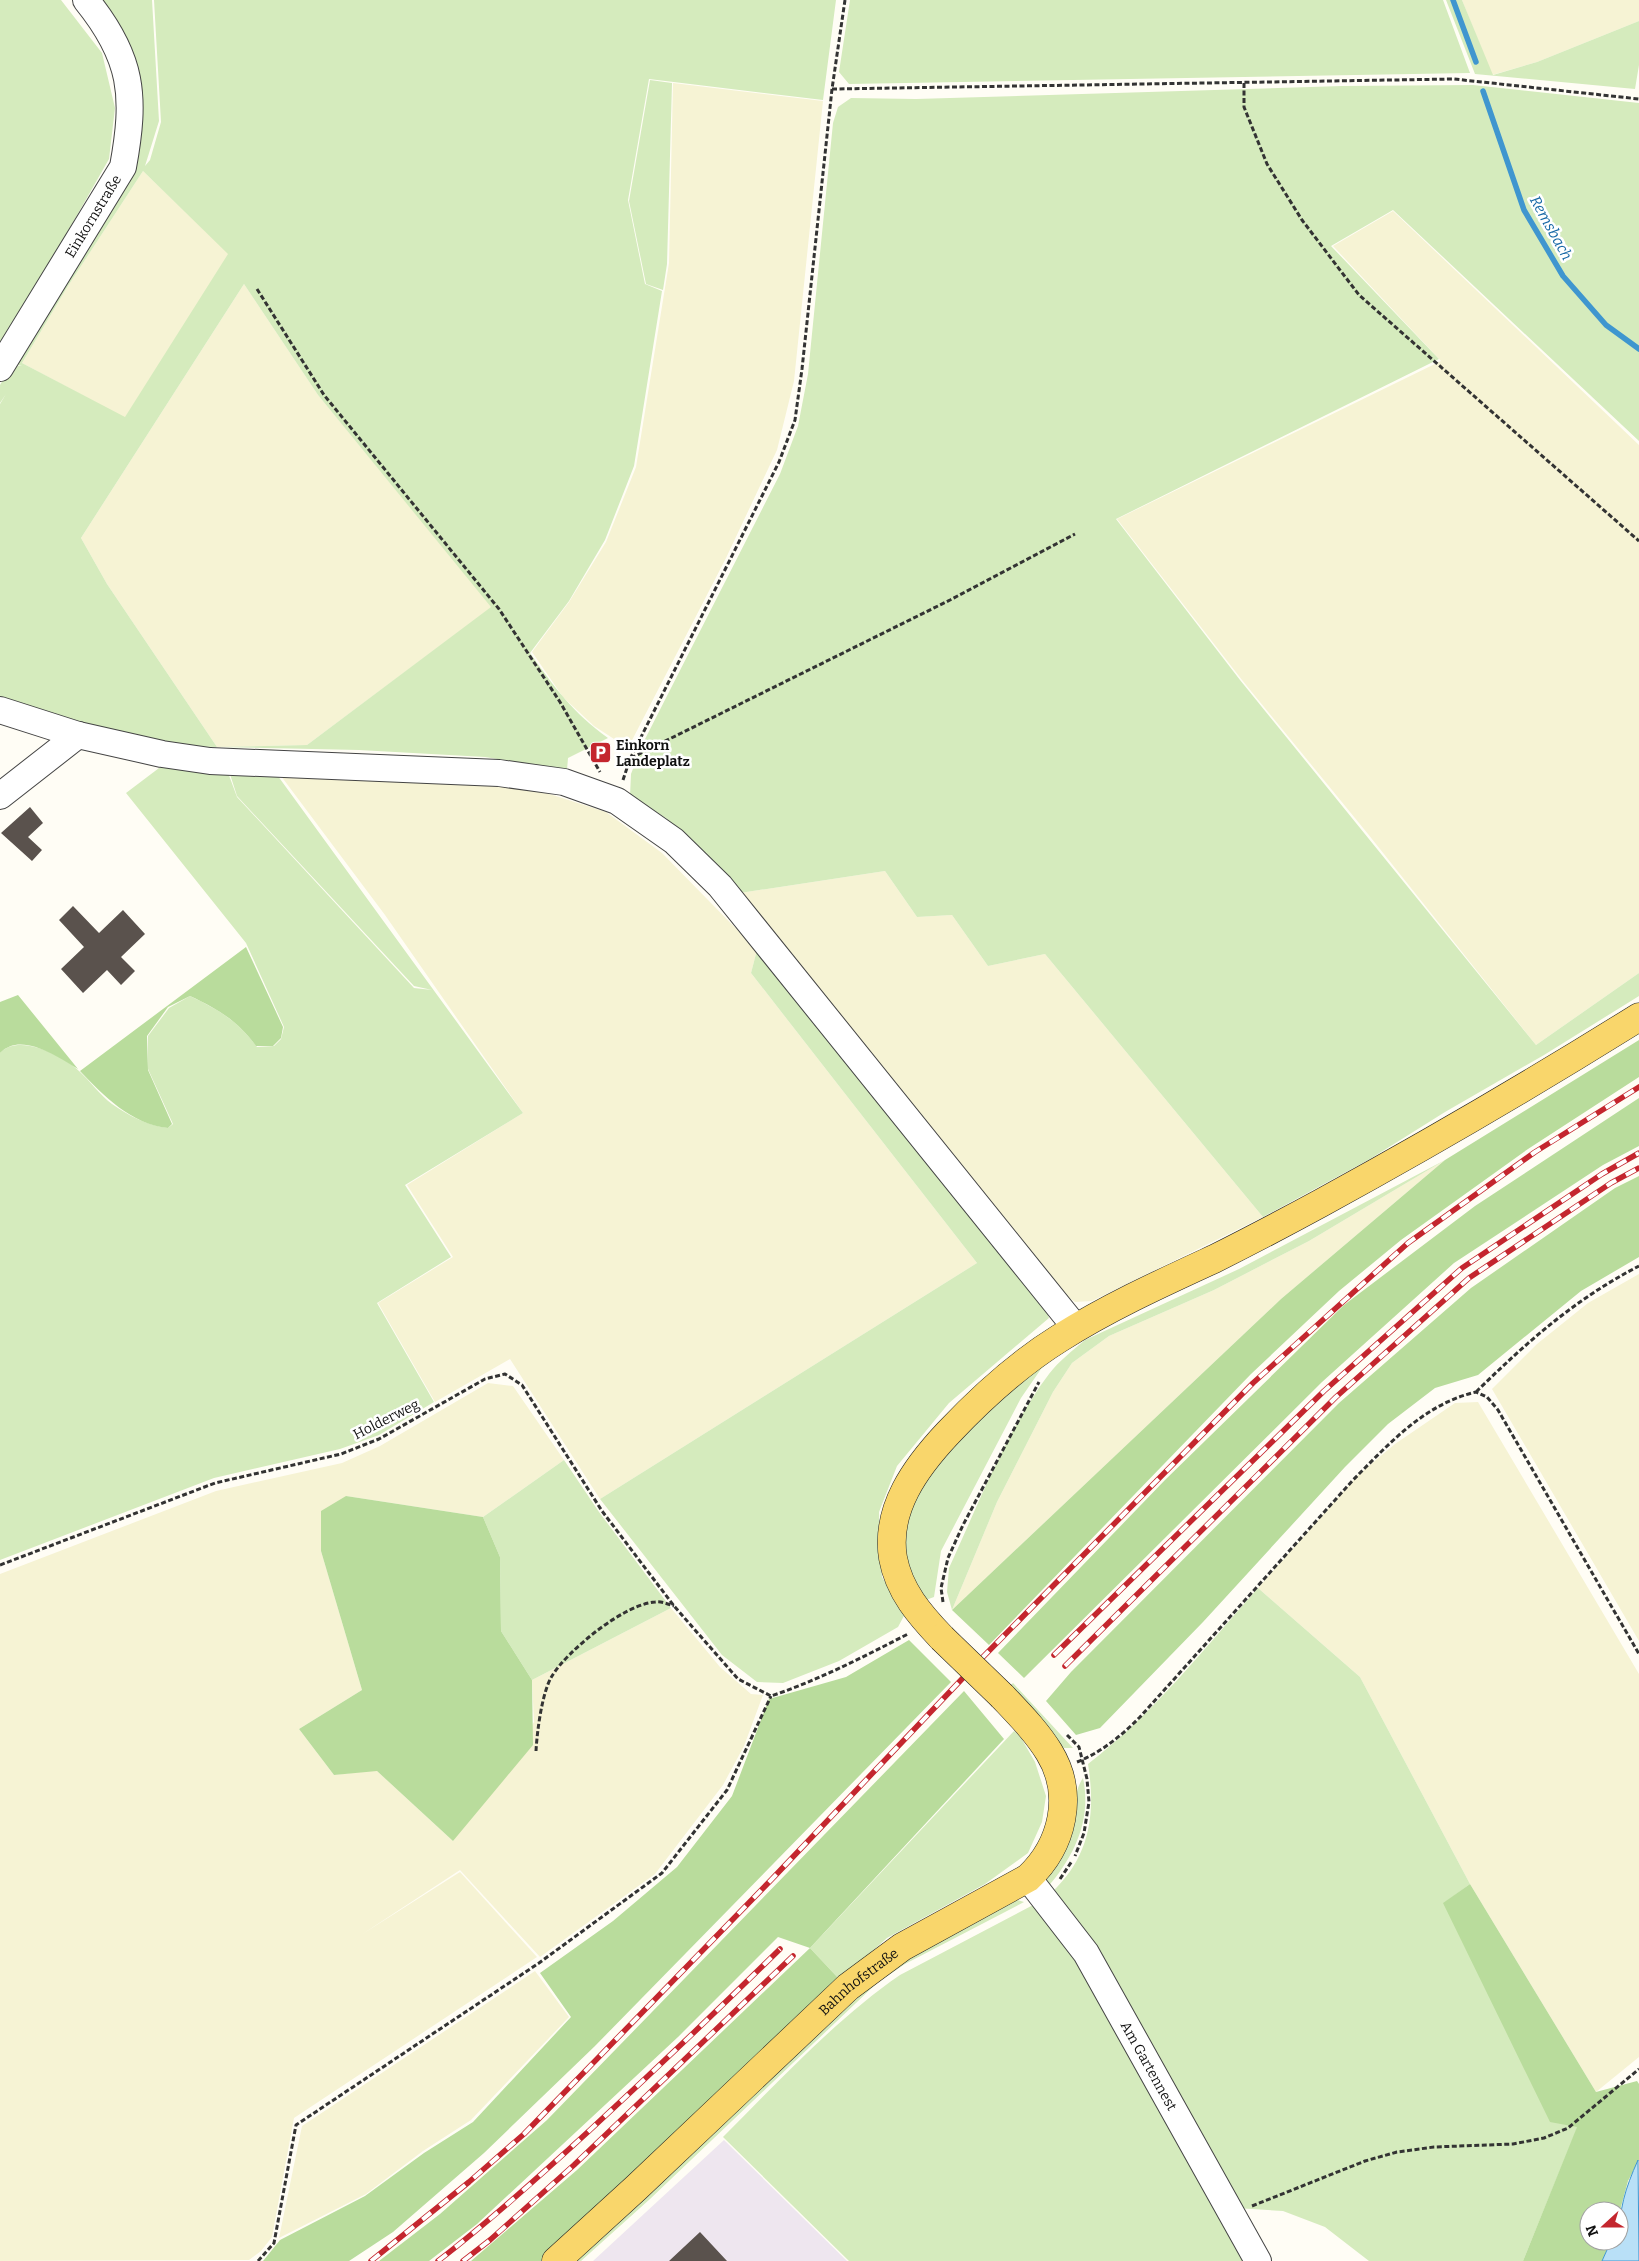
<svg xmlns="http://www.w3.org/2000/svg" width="1639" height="2261" font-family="Bitter,serif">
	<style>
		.industrial { fill: #eee6ef }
		.farmland { fill: #f6f3d4 }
		.green { fill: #d5ebbd; fill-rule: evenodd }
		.forest { fill: #b9dc9c }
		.water { fill: #b9e0f7; stroke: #3f96cf }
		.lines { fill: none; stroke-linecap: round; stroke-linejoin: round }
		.stream { stroke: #3f96cf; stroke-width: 5.5 }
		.building { fill: #5a524d }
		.minor-casing { stroke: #444; stroke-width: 28 }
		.major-casing { stroke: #222; stroke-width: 29 }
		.path { stroke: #333; stroke-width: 3; stroke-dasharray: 5 2.5; stroke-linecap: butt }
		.minor { stroke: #fff; stroke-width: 26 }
		.major { stroke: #f9d66b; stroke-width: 28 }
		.rail-casing { stroke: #c4262e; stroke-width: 5.5 }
		.rail { stroke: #fff; stroke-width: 4; stroke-dasharray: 11; stroke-linecap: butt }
		.major-bridge-casing { stroke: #222; stroke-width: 29; stroke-linecap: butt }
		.major-bridge { stroke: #f9d66b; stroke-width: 28 }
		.labels { text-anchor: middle; stroke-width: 5; stroke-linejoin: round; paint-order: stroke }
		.street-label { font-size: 14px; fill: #111; stroke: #fff }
		.poi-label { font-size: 14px; font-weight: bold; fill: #111; stroke: #fff; text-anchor: start }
		.water-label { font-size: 15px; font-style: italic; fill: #1768a6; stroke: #fff }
	</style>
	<rect width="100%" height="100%" fill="#fffdf5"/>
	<!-- industrial -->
	<path class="industrial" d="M724 2140 847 2261H593Z"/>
	<!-- farmland -->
	<path class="farmland" d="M1462 0H1639V21L1537 62 1492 75Z
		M673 83 823 101 794 381 777 450 726 558 628 748 594 726 563 697 532 652 569 602 606 542 636 467 669 263Z
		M143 171 229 254 125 418 22 363 68 286Z
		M1393 211 1639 445V973L1536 1045 1368 834 1242 680 1117 519 1441 361 1333 246Z
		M244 284 318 395 492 607 307 745 217 747 107 584 81 538Z
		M278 772 500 786 537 790 606 812 662 853 757 950 751 973 977 1263 600 1499 510 1359 435 1402 378 1303 453 1257 407 1185 523 1113 385 915Z
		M885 871 917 917 952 915 988 966 1045 954 1263 1217 1092 1301 1075 1302 1058 1290 740 893Z
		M1445 1160 1281 1299 952 1610 997 1502 1053 1392 1072 1363 1109 1336 1214 1290 1309 1241Z
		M1639 1274V1641L1492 1389 1537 1344 1588 1303Z
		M488 1383 513 1386 564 1460 483 1517 346 1496 321 1551 362 1690 299 1729 334 1775 376 1770 453 1841 534 1722 532 1680 671 1608 720 1667 751 1694 763 1695 744 1746 723 1785 655 1874 540 1957 460 1870 361 1935 460 1872 537 1957 294 2118 272 2237 261 2251 249 2260 0 2261V1574L216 1491 342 1463 380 1446Z
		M1478 1402 1639 1674V2057L1596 2092 1470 1884 1360 1677 1258 1588 1358 1475 1395 1444 1455 1403Z
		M535 1971 569 2017 471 2120 423 2151 366 2194 279 2238 302 2126Z"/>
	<!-- green -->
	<path class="green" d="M0 0H61L102 53 115 108 109 159 26 305 0 345Z
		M102 0H152L159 121 145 166 150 160 161 122 154 0H836L823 100 649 79 628 200 645 284 662 291 634 466 605 540 569 601 530 653C555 688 573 713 608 738L568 758 567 770 485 757 359 750 170 746 93 729 0 698V404L6 394 0 403V385L10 368 22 365 10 366 136 162ZM143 171 228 254 125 417 22 363 68 286ZM244 284 318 395 491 607 307 745 217 747 107 584 81 538Z
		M850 0H1443L1470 73 849 84 839 72Z
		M1446 0H1462L1493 75 1537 62 1639 21V65L1635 89 1475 74Z
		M650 80 672 83 667 264 663 290 646 284 629 201Z
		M1473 85 1639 103V441L1393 210 1331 246 1439 359 1116 519 1240 680 1536 1045 1639 973V996L1544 1055 1445 1112 1370 1159 1263 1217 1045 954 988 966 952 915 917 917 885 871 740 893 666 818 630 796 631 774 642 745 780 474 798 426 808 374 833 123 838 107 851 98 916 99 1342 86Z
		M163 765 227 770 237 797 414 988 432 990 414 986 237 796 229 771 275 772 523 1113 405 1185 451 1257 377 1303 434 1402 379 1435 340 1449 214 1478 0 1560V1053C19 1033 62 1055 79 1071 90 1081 100 1095 112 1104 127 1115 149 1126 168 1128L173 1124 148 1069V1036L169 1008 190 996C219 1010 238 1021 257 1047L274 1046 281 1039 284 1027 246 943 126 793Z
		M757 950 1044 1304 1049 1318 949 1403 897 1466 879 1512 880 1553 882 1577 905 1614 898 1627 839 1661 783 1683 757 1682 722 1655 600 1499 977 1263 751 973Z
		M1445 1160 1309 1241 1214 1290 1109 1336 1072 1363 1053 1392 997 1502 952 1610 947 1592 949 1568C978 1505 1007 1429 1049 1374 1059 1361 1073 1350 1085 1340L1239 1269Z
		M1075 1339 1041 1369 1021 1398 941 1551 934 1597 923 1601 912 1578 905 1556V1520L916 1489 986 1407Z
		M564 1460 599 1512 671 1608 532 1680 501 1631 500 1557 483 1517Z
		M1258 1588 1360 1677 1470 1884 1444 1903 1578 2126 1523 2261H1369L1325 2227 1283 2211 1236 2208 1052 1892C1090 1857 1096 1813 1088 1764 1153 1714 1204 1649 1258 1588Z
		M1013 1683 1073 1748H1064L1057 1744 1008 1688Z
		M1014 1731 1020 1736 1035 1762 1046 1796 1042 1822 1028 1853 985 1884 887 1938 840 1980 810 1948Z
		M1083 1778C1092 1820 1074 1857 1047 1888 1044 1868 1067 1851 1072 1832 1077 1813 1072 1794 1083 1778Z
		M1014 1899 1024 1902 905 1964 877 1983 650 2199 581 2261H574L874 1978Z
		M1035 1904 1046 1910 1250 2261H849L723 2137C778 2082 836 2019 900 1975Z"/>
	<!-- forest -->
	<path class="forest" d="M246 947 283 1027 281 1038 273 1046H256C238 1021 218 1009 190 996L168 1007 147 1036 148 1070 172 1124 168 1128C131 1124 104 1096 80 1071Z
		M18 995 78 1069C58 1057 21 1031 0 1053V1002Z
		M1639 1040V1077L1528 1149 1401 1240 1339 1291 1251 1374 989 1645 952 1610 1281 1299 1445 1160Z
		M1639 1098V1146L1603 1165 1454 1263 1322 1382 1024 1678 998 1653 1165 1480 1344 1305 1475 1206Z
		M1639 1176V1257L1581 1291 1478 1375 1435 1388 1388 1424 1345 1467 1203 1622 1100 1728 1076 1735 1046 1701 1071 1672 1339 1403 1471 1288 1615 1188Z
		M346 1496 483 1517 500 1557 501 1631 532 1680 533 1745 453 1841 377 1771 334 1775 299 1729 362 1690 321 1551V1511Z
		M909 1640 951 1682 595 2046 484 2153 393 2232 349 2261H263L280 2240 365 2196 424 2153 473 2122 571 2017 540 1973 613 1921 677 1867 732 1796 769 1699 846 1677Z
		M964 1691 1004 1739 810 1948 840 1980 614 2198 541 2261H471L577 2170 810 1948 778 1937 678 2037 477 2224 429 2261H379L440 2214 547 2120Z
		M1470 1884 1596 2092 1637 2081 1639 2084V2160L1628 2181 1619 2214V2211H1589V2241H1611L1602 2261H1523L1577 2127 1550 2122 1443 1903Z"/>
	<!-- water -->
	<path class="water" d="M1638 2160 1639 2261H1602L1611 2241H1619C1619 2209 1625 2189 1638 2160Z"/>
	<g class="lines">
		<!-- stream -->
		<path class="stream" d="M1453 0 1476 62
			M1483 91 1524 210 1563 276 1606 325 1639 349"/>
	</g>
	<!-- building -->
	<path class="building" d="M30 807 43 823 28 837 42 850 32 861 1 833Z
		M73 906 99 933 123 910 145 934 121 957 135 971 121 985 107 970 83 993 61 969 84 947 59 920Z
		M700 2232 727 2261H669Z"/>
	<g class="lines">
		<defs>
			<g id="minor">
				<path id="s1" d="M0 368 123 167C136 96 133 58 86 0"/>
				<path d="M0 710 78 735 162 754 210 761 499 773 564 782 617 801 674 841 720 886 1076 1328"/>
				<path d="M0 796 78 735"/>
				<path id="s2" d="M1028 1878 1086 1953 1258 2261"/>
			</g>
			<g id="major">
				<path d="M942 1638C920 1615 899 1591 893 1558 885 1509 916 1467 948 1433 982 1397 1018 1364 1060 1338 1109 1307 1162 1283 1214 1259 1250 1241 1286 1222 1321 1203 1429 1144 1535 1082 1639 1017"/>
				<path id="s3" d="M556 2261 636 2188 848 1987 902 1947 1028 1878C1063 1845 1075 1794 1049 1752 1036 1731 1019 1714 1002 1696"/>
			</g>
		</defs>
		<!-- minor casing -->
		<use href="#minor" class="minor-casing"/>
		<!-- major casing -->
		<use href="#major" class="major-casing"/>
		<!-- path -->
		<path class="path" d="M1244 83V107L1267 164 1302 220 1359 295 1639 541
			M832 89 1454 79 1639 99
			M257 289 324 395 499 609 560 702 600 772
			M631 758 950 600 1075 534
			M623 780 630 759 779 462 795 420 802 369 832 89 845 0
			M1476 1392C1527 1342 1575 1299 1639 1266
			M0 1565 215 1483 341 1454 379 1439 485 1379 505 1374 522 1385 602 1511 674 1606 738 1679 771 1696C819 1680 863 1657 908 1634
			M943 1602 941 1588 948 1558 963 1525 1039 1382
			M1067 1735 1079 1747 1087 1779 1089 1802 1084 1833 1075 1856
			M536 1751C537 1732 542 1692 552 1676 567 1651 624 1604 655 1602 661 1601 668 1604 674 1606
			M1077 1762C1102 1752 1122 1735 1140 1717L1353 1480C1389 1444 1424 1404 1476 1392L1487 1397 1498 1410 1639 1654
			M1060 1879 1072 1861
			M1252 2206 1365 2161 1397 2152 1434 2147 1513 2144 1544 2138 1568 2128 1639 2069
			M258 2261 274 2243 296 2125 539 1963 662 1873 727 1790 771 1696"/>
		<!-- minor -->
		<use href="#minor" class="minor"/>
		<!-- major -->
		<use href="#major" class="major"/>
		<defs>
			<path id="rail" d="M1054 1655 1324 1391 1462 1268 1602 1174 1639 1153
				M1065 1666 1336 1397 1469 1278 1611 1183 1639 1168
				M371 2261 469 2182 524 2134 772 1879 980 1660 1253 1383 1408 1243 1535 1152 1639 1087
				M438 2261C491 2220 541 2175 590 2130 655 2070 718 2010 780 1949
				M463 2261 490 2240 574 2165 793 1956"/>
		</defs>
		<!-- rail casing -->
		<use href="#rail" class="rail-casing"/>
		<!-- rail -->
		<use href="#rail" class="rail"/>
		<defs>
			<path id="major-bridge" d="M942 1638 1002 1696"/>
		</defs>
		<!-- major-bridge casing -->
		<use href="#major-bridge" class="major-bridge-casing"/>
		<!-- major-bridge -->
		<use href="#major-bridge" class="major-bridge"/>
	</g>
	<!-- icons -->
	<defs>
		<symbol id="parking-square" viewBox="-11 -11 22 22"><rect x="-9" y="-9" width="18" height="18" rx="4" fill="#c4262e" stroke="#fff"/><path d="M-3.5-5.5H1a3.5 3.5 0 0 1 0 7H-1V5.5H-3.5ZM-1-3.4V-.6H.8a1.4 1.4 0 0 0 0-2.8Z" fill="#fff"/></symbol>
	</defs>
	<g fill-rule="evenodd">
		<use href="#parking-square" x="588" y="740" width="25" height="25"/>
	</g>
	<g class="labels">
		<!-- street labels -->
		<g class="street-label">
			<text dy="5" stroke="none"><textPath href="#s1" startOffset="178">Einkornstraße</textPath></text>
			<text transform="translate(386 1419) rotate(-27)" y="5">Holderweg</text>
			<text dy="5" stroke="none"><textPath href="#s3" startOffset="412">Bahnhofstraße</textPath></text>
			<text dy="5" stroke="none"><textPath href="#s2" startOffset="224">Am Gartennest</textPath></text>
		</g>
		<!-- poi labels -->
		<g class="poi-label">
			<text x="616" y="750">Einkorn<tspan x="616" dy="16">Landeplatz</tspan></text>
		</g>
		<!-- water labels -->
		<g class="water-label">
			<text transform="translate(1551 228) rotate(61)" y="5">Remsbach</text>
		</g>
	</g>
	<!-- north arrow -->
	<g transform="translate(1604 2226) rotate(249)"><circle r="24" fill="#ffffff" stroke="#a0a0a0"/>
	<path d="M0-4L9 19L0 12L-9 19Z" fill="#c4262e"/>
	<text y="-8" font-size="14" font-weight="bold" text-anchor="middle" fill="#111111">N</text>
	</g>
</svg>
